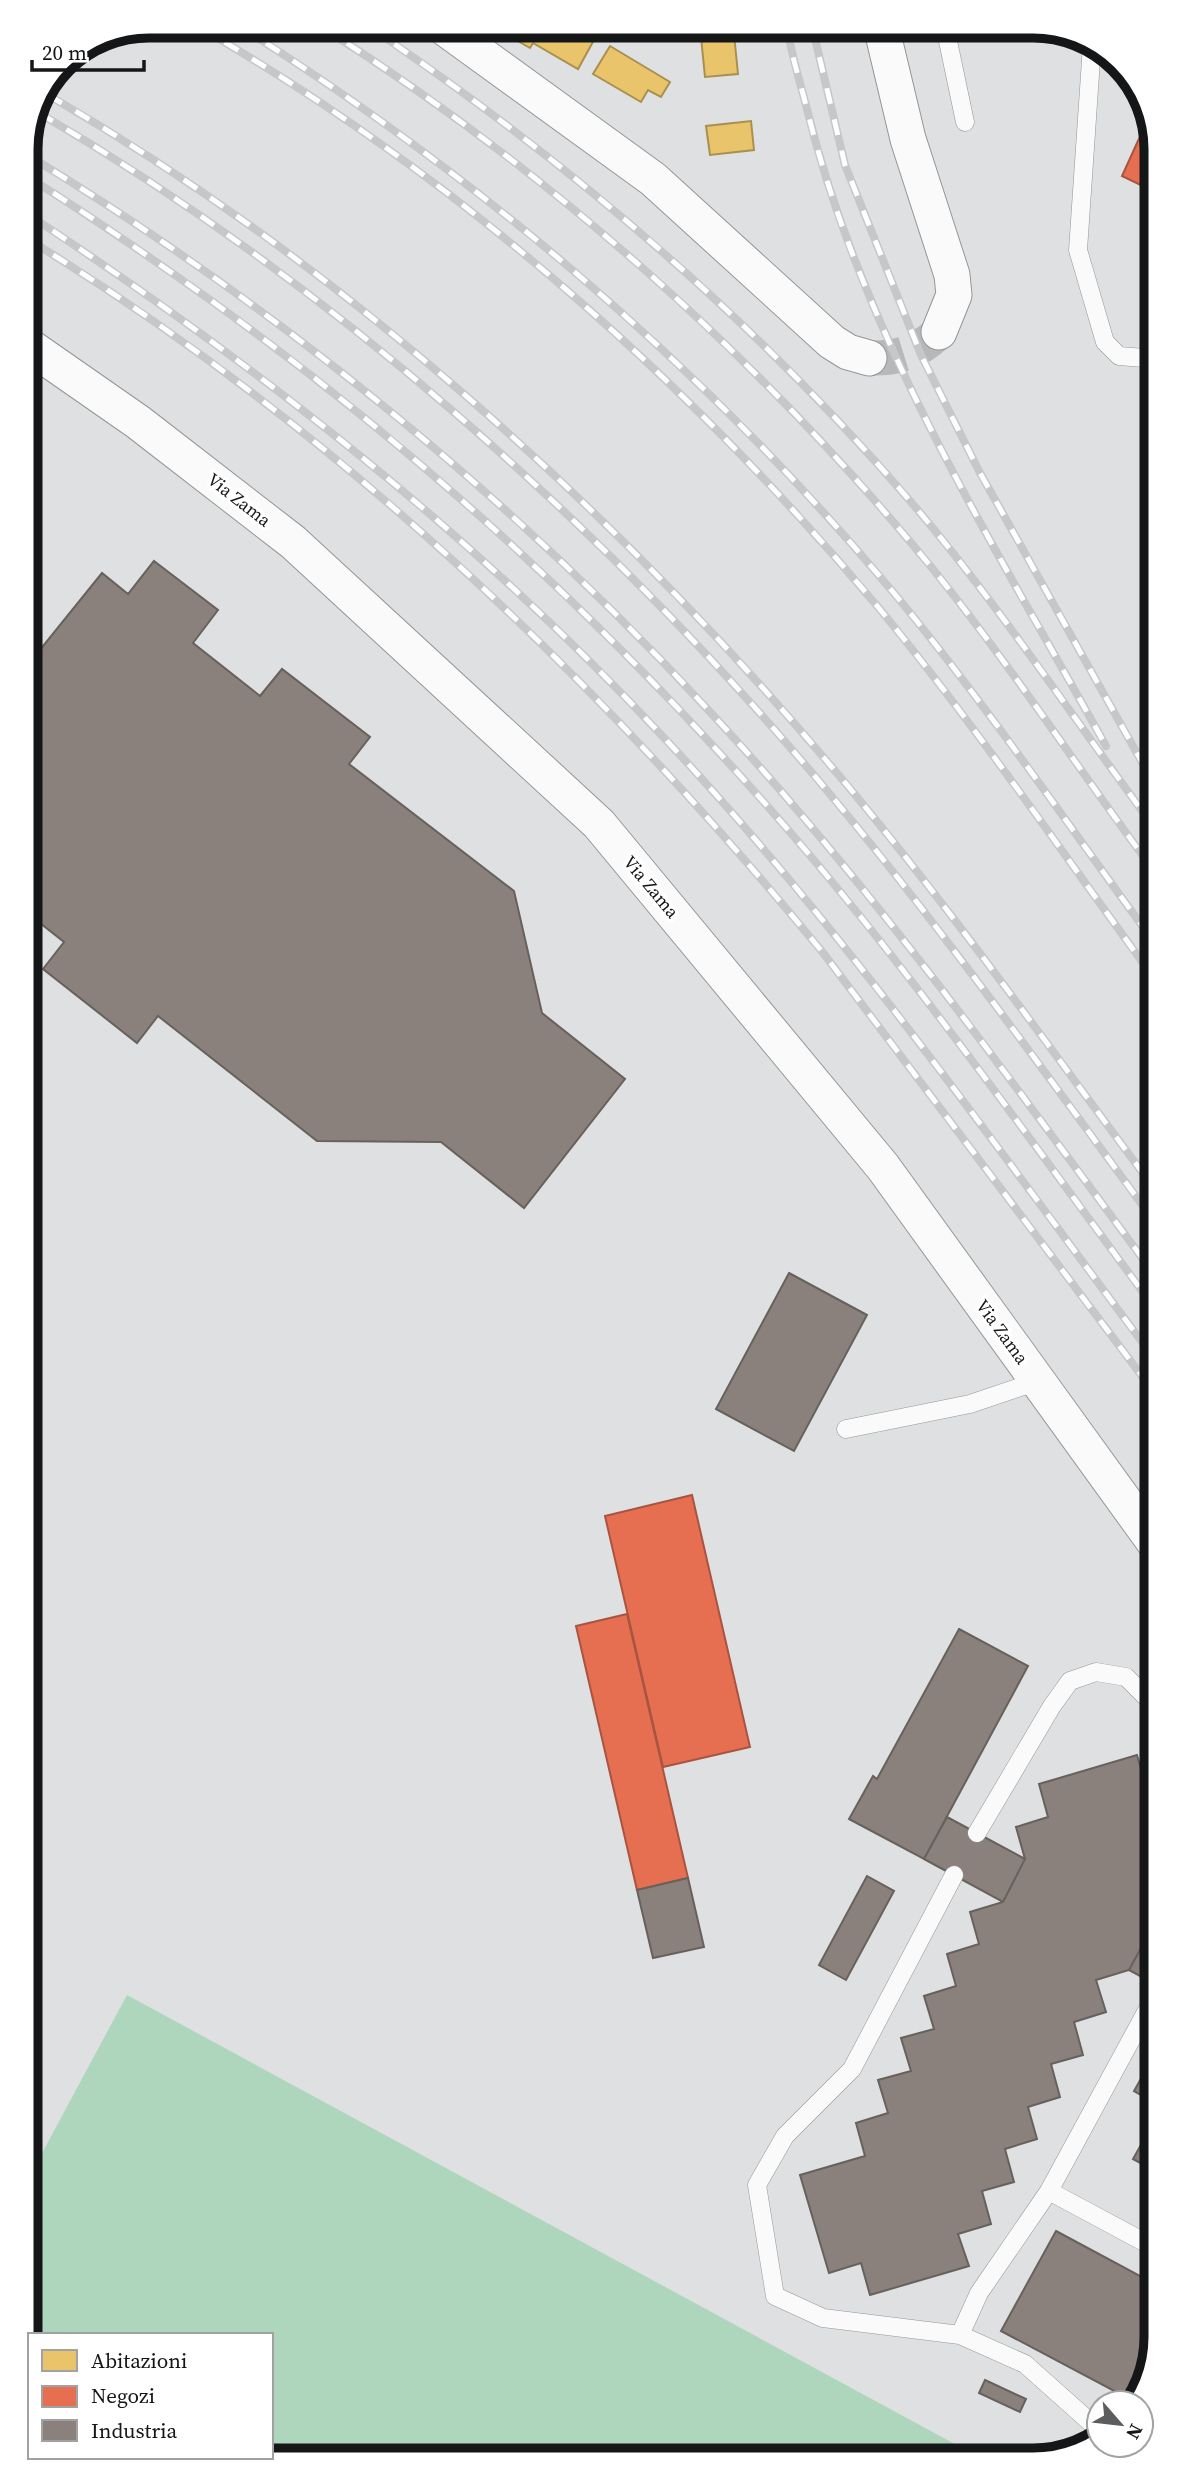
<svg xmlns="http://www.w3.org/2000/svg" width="1183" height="2487" font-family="'Source Serif 4',serif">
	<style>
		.green { fill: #aed6bc }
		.homes { fill: #e9c46a; stroke: #a99051; stroke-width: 2 }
		.shops { fill: #e76f51; stroke: #a85440; stroke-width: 2 }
		.industry { fill: #8a817c; stroke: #67615e; stroke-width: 2 }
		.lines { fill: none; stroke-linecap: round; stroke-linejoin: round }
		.street-tunnel { stroke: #b7b8b9; stroke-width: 35; stroke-dasharray: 35 18; stroke-linecap: butt }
		.lane-casing { stroke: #959697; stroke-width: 19 }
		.street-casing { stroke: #959697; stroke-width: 37 }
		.lane { stroke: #fafafa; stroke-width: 18 }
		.street { stroke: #fafafa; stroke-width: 35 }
		.rail-casing { stroke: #c6c7c8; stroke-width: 8 }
		.rail { stroke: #fff; stroke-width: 5; stroke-dasharray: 16; stroke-linecap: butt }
		.labels { text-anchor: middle; stroke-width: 7; stroke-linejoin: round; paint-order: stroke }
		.street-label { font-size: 18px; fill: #151617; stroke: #fff }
		.rim { fill: none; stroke: #151617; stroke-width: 9 }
	</style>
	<rect width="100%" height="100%" fill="#dfe0e1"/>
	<!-- green -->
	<path class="green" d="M127 1995 986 2461H141L133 2457H271V2335H30V2356L26 2338V2183Z"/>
	<!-- homes -->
	<path class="homes" d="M507 26H595L600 29 578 69 533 43 530 48 504 33Z
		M734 34 738 74 705 77 701 37Z
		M610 46 670 82 661 97 648 90 641 102 593 74Z
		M751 121 754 150 710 155 706 126Z"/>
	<!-- shops -->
	<path class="shops" d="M1147 121 1152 124 1157 149V193L1122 176Z
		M1157 201V238L1143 231Z
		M692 1495 750 1747 663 1767 605 1516Z
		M627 1614 688 1878 637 1890 576 1626Z"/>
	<!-- industry -->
	<path class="industry" d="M154 561 218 610 193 643 260 696 282 669 370 737 349 764 514 891 542 1013 625 1079 524 1208 441 1142 317 1141 158 1016 137 1043 43 969 64 942 26 912V701L38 686 26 676V667L102 573 128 594Z
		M789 1273 867 1315 794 1451 716 1409Z
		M959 1629 1028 1666 924 1859 849 1819 873 1776 877 1779Z
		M1137 1755 1157 1824V1891L1142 1895 1152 1928 1129 1970 1096 1980 1106 2012 1074 2022 1083 2055 1051 2064 1060 2097 1028 2107 1037 2139 1005 2149 1014 2182 982 2191 991 2224 958 2234 969 2266 870 2295 861 2263 829 2273 800 2175 865 2156 856 2123 888 2113 878 2080 911 2071 901 2038 934 2029 924 1996 956 1986 947 1954 979 1944 970 1912 1003 1902 1025 1859 1016 1827 1048 1817 1039 1784Z
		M947 1817 1025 1859 1003 1902 924 1859Z
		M867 1876 894 1891 846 1980 819 1965Z
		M688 1878 704 1947 653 1958 637 1890Z
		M1152 1928 1157 1931V1985L1129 1970Z
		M1157 2050V2104L1134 2091Z
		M1157 2116V2172L1133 2159Z
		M1056 2231 1157 2285V2338L1137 2403 1001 2331Z
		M985 2380 1026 2399 1020 2412 979 2393Z"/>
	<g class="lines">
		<!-- street-tunnel -->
		<path class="street-tunnel" d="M869 358C897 359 919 352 939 332"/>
		<defs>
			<path id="lane" d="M945 27 965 122
				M1092 45 1078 250 1105 342 1119 356 1157 359
				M846 1429 970 1404 1038 1381
				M977 1833 1052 1706 1070 1681 1096 1672 1126 1677 1157 1708
				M954 1875 852 2069 785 2136 757 2185 775 2296 823 2318 960 2335 1025 2364 1099 2430
				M1049 2191 1157 2249
				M960 2335 979 2293 1049 2191 1157 1992"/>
			<path id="street" d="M442 26 653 179 832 342 848 352 869 358
				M881 26 908 139 952 275 954 295 939 332
				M26 344 138 422 293 542 599 824 883 1167 1157 1546"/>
		</defs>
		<!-- lane casing -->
		<use href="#lane" class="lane-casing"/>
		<!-- street casing -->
		<use href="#street" class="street-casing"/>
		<!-- lane -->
		<use href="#lane" class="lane"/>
		<!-- street -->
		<use href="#street" class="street"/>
		<defs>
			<path id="rail" d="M197 26C457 176 686 378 878 607 977 727 1065 857 1157 982
				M239 26C485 181 706 369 893 592 987 705 1070 828 1157 946
				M320 26C551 172 759 357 932 568 1012 667 1081 773 1157 875
				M368 26C569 162 753 318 911 502 1000 606 1075 721 1157 831
				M787 26C791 54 800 82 807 109 863 339 992 541 1106 746
				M812 26 845 165 921 355 979 471 1157 789
				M48 95C340 264 607 503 825 759 943 897 1048 1046 1157 1192
				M39 113C328 282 597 520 813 774 935 918 1045 1073 1157 1225
				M26 154C279 308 512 497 712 714 875 890 1015 1086 1157 1278
				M26 176C77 207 126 241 175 275 413 441 626 638 813 859 935 1004 1044 1159 1157 1311
				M26 213C259 366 477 537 667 741 848 934 999 1151 1157 1362
				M26 238C334 426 597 677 824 954L1157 1396"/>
		</defs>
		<!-- rail casing -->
		<use href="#rail" class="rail-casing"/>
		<!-- rail -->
		<use href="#rail" class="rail"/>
	</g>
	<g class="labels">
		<!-- street labels -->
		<g class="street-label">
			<text transform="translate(239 500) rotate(38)" y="6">Via Zama</text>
			<text transform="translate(651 887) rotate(50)" y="6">Via Zama</text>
			<text transform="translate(1002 1332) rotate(54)" y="6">Via Zama</text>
		</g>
	</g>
	<!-- crop -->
	<path d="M0 0H1183V2487H0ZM149 38H1033A111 111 0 0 1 1144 149V2337A111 111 0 0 1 1033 2448H149A111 111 0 0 1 38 2337V149A111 111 0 0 1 149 38Z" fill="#fff" fill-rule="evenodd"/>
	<path class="rim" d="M149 38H1033A111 111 0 0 1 1144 149V2337A111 111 0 0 1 1033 2448H149A111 111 0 0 1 38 2337V149A111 111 0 0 1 149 38Z"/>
	<!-- legend -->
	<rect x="28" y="2333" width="245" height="126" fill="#ffffff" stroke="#a1a2a2" stroke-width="2"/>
	<rect x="42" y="2350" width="35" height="21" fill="#e9c46a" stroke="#a1a2a2" stroke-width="2"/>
	<text x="91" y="2368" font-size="21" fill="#151617">Abitazioni</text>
	<rect x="42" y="2386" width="35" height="21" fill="#e76f51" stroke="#a1a2a2" stroke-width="2"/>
	<text x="91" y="2403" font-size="21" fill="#151617">Negozi</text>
	<rect x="42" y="2420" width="35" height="21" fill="#8a817c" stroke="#a1a2a2" stroke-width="2"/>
	<text x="91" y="2438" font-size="21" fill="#151617">Industria</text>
	<!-- north arrow -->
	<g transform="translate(1120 2424) rotate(118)"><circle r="33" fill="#ffffff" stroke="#a1a2a2" stroke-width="2"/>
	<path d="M0-5L12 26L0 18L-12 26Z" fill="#5c5d5e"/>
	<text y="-10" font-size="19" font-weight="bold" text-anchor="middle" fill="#151617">N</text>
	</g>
	<!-- scale -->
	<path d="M32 60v10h112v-10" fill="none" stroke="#151617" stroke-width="3.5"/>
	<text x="42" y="60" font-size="21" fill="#151617" stroke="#ffffff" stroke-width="5" paint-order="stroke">20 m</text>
</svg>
